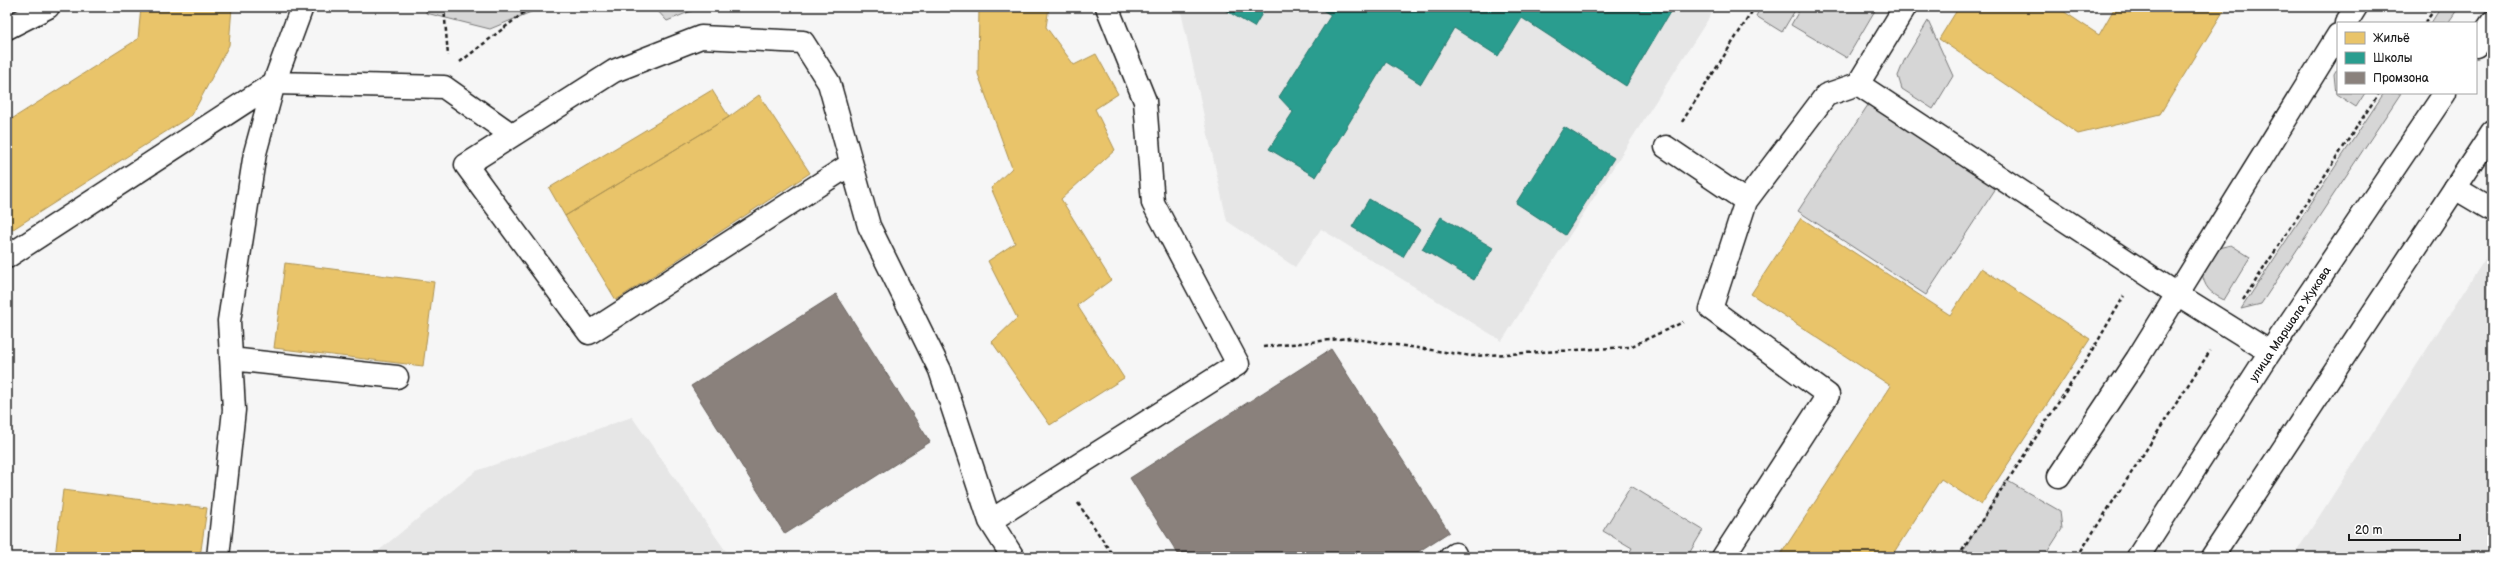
<svg xmlns="http://www.w3.org/2000/svg" width="2499" height="564" font-family="'Balsamiq Sans',sans-serif">
	<style>
		.built { fill: #e6e6e6 }
		.green { fill: #d6d6d6; stroke: #797979 }
		.homes { fill: #e9c46a; stroke: #ac9253 }
		.schools { fill: #2a9d8f; stroke: #26766c }
		.industry { fill: #8a817c; stroke: #69635f }
		.lines { fill: none; stroke-linecap: round; stroke-linejoin: round }
		.minor-casing { stroke: #1c1c1c; stroke-width: 25 }
		.major-casing { stroke: #1c1c1c; stroke-width: 25 }
		.path { stroke: #1c1c1c; stroke-width: 2.5; stroke-dasharray: 4 3; stroke-linecap: butt }
		.minor { stroke: #fff; stroke-width: 22 }
		.major { stroke: #fff; stroke-width: 22 }
		.labels { text-anchor: middle; stroke-width: 4; stroke-linejoin: round; paint-order: stroke }
		.street-label { font-size: 12px; fill: #1c1c1c; stroke: #fff }
	</style>
	<rect width="100%" height="100%" fill="#f6f6f6"/>
	<filter id="ink" filterUnits="userSpaceOnUse"><feTurbulence type="fractalNoise" baseFrequency=".025" numOctaves="2"/><feDisplacementMap in="SourceGraphic" scale="8" xChannelSelector="R" yChannelSelector="G"/><feConvolveMatrix kernelMatrix="1 2 1 2 8 2 1 2 1" color-interpolation-filters="sRGB"/></filter>
	<g filter="url(#ink)">
		<!-- built -->
		<path class="built" d="M1180 7H1716L1502 341 1321 229 1295 267 1227 221Z
			M2492 248V557H2293Z
			M632 417 730 557H371L476 471Z"/>
		<!-- green -->
		<path class="green" d="M427 7H543L490 29 426 13Z
			M654 7H701L667 21Z
			M1761 7H1797L1782 32 1756 16Z
			M1801 7H1877L1847 58 1791 25Z
			M2441 7H2459L2448 23H2431Z
			M1928 21 1953 76 1933 109 1902 89 1898 76 1904 61Z
			M2338 67V93H2365L2356 107 2336 94 2334 74Z
			M2384 93H2401L2261 304 2241 309Z
			M1870 102 1998 185 1926 295 1798 211Z
			M2231 245 2250 257 2224 300C2210 293 2204 287 2202 272L2218 248Z
			M2006 480 2060 511 2062 529 2044 557H1960Z
			M1631 486 1703 530 1687 557H1627L1632 548 1603 531Z"/>
		<!-- homes -->
		<path class="homes" d="M141 7H232L229 45 192 115 7 233V122L138 39Z
			M979 7H1049L1046 27 1074 65 1096 54 1118 94 1095 109 1115 150 1061 199 1111 280 1077 305 1124 378 1050 425 992 342 1017 318 988 261 1015 243 991 188 1012 168 978 74Z
			M1959 7H2057L2099 35 2115 7H2226L2160 114 2078 134 1939 39Z
			M712 90 729 117 565 216 549 188Z
			M759 95 810 173 616 300 565 216 729 117Z
			M1801 218 1950 315 1981 268 2090 339 1981 505 1941 479 1891 557H1779L1891 386 1751 294Z
			M285 263 434 282 423 366 274 348Z
			M824 346 883 434 800 486 740 400Z
			M818 388 842 429 808 450 784 409Z
			M63 490 207 508 200 557H55Z"/>
		<!-- schools -->
		<path class="schools" d="M1220 7H1266L1254 27Z
			M1317 7H1673L1626 86 1522 18 1498 56 1454 28 1421 84 1386 62 1316 177 1269 149 1293 112 1279 97 1331 15Z
			M1564 127 1614 158 1565 235 1516 203Z
			M1369 199 1420 229 1403 257 1352 227Z
			M1441 217 1493 248 1474 280 1422 249Z"/>
		<!-- industry -->
		<path class="industry" d="M836 294 930 442 785 534 691 386Z
			M1331 349 1449 532 1410 557H1180L1130 478Z"/>
		<g class="lines">
			<defs>
				<path id="minor" d="M2346 23 2356 7
					M7 28 48 7
					M1858 84 2177 294 2270 352
					M1666 147 1746 201
					M851 164 589 333 466 165 614 71 701 37 803 42 829 83 869 226 940 370 990 521 1013 557
					M2455 188 2492 210
					M7 257 274 83 444 87 512 135
					M231 359 397 377
					M2059 476 2137 359 2338 35
					M990 521 1238 364 1153 203 1145 101 1107 7
					M218 557 234 410 229 321 255 153 274 83 302 7
					M1451 557 1455 554
					M1723 557 1828 395 1711 309 1746 201 1826 95 1858 84 1905 7"/>
				<path id="major" d="M2476 46 2492 22
					M2138 557 2270 352 2445 93
					M2212 557 2492 132"/>
			</defs>
			<!-- minor casing -->
			<use href="#minor" class="minor-casing"/>
			<!-- major casing -->
			<use href="#major" class="major-casing"/>
			<!-- path -->
			<path class="path" d="M444 7 448 56
				M2425 23 2436 7
				M460 62 531 7
				M1682 122 1755 7
				M2243 300 2379 93
				M1263 347 1349 338 1472 356 1630 347 1683 322
				M1078 503 1114 557
				M1958 557 2092 351 2124 296
				M2077 557 2210 351"/>
			<!-- minor -->
			<use href="#minor" class="minor"/>
			<!-- major -->
			<use href="#major" class="major"/>
		</g>
	</g>
	<g class="labels">
		<!-- street labels -->
		<g class="street-label">
			<text transform="translate(2290 324) rotate(-56)" y="4">улица Маршала Жукова</text>
		</g>
	</g>
	<!-- margin -->
	<rect width="2499" height="564" fill="none" stroke="#fff" stroke-width="24"/>
	<rect x="12" y="12" width="2475" height="540" fill="none" stroke="#1c1c1c" stroke-width="1.5" filter="url(#ink)"/>
	<!-- legend -->
	<rect x="2337" y="22" width="140" height="72" fill="#ffffff" stroke="#a4a4a4"/>
	<rect x="2345" y="32" width="20" height="12" fill="#e9c46a" stroke="#a4a4a4"/>
	<text x="2373" y="42" font-size="12" fill="#1c1c1c">Жильё</text>
	<rect x="2345" y="52" width="20" height="12" fill="#2a9d8f" stroke="#a4a4a4"/>
	<text x="2373" y="62" font-size="12" fill="#1c1c1c">Школы</text>
	<rect x="2345" y="72" width="20" height="12" fill="#8a817c" stroke="#a4a4a4"/>
	<text x="2373" y="82" font-size="12" fill="#1c1c1c">Промзона</text>
	<!-- scale -->
	<path d="M2349 534v6h111v-6" fill="none" stroke="#1c1c1c" stroke-width="2"/>
	<text x="2355" y="534" font-size="12" fill="#1c1c1c" stroke="#ffffff" stroke-width="3" paint-order="stroke">20 m</text>
</svg>
